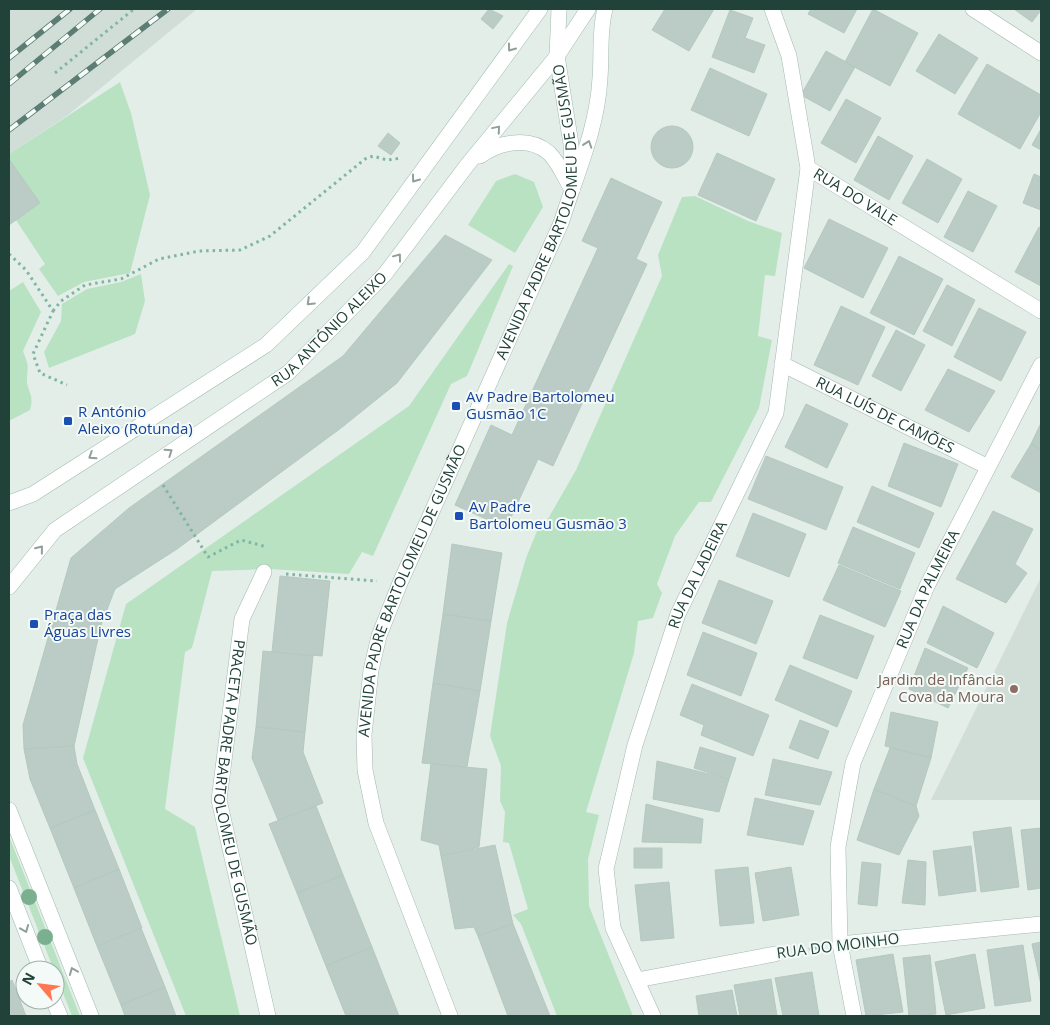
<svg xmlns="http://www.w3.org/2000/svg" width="1050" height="1025" font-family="'Open Sans',sans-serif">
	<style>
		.built { fill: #d1ded8 }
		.green { fill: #b9e2c3 }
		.building { fill: #baccc5; stroke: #b4c9c0 }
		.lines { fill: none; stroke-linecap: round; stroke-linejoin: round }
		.street-casing { stroke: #a5b7b0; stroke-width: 16 }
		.secondary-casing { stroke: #a0bbb1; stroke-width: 16 }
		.path { stroke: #7fb5a3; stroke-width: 3; stroke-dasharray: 2.5 4; stroke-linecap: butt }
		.street { stroke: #fff; stroke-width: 15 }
		.secondary { stroke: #fff; stroke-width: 15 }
		.rail-casing { stroke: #5b7d73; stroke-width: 5.5 }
		.rail { stroke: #f4faf7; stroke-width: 4; stroke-dasharray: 11; stroke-linecap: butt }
		.tree { fill: #7ab08f }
		.oneway { stroke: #90a09c }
		.transit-dot { fill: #1a4fb4; stroke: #f4faf7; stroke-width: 2 }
		.education-dot { fill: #8d6e63; stroke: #f4faf7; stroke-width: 2 }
		.labels { text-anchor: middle; stroke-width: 4; stroke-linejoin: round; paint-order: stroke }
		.street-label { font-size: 15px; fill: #204238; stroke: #f4faf7 }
		.transit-label { font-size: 15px; fill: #164399; stroke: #f4faf7; text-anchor: start }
		.education-label { font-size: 15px; fill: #785e54; stroke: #f4faf7; text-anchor: end }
	</style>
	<rect width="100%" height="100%" fill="#e3eee9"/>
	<!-- built -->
	<path class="built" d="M9 9H197L68 115 9 154Z
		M1041 577V800H931Z"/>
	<!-- green -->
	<path class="green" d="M120 82 131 113 150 195 130 273 84 282 58 296 39 269 45 264 16 220 40 203 9 159V154Z
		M515 174 534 182 543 207 515 253 468 225 496 181Z
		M695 196 748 221 782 233 775 276 765 275 758 336 772 340 759 408 711 502H699L675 536 657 584 662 593 653 618 638 621 634 653 586 812 599 815 588 859 589 906 633 1016H557L521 924 513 915 528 909 509 843 503 842 505 812 500 801 501 766 490 736 507 623 526 558 539 526 545 524 576 470 662 276 658 255 682 197Z
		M509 264 513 266 467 376 451 384 373 556 362 552 349 574 270 569 212 571 192 648 185 652 165 809 195 827 240 1016H186L83 758 126 604 409 406Z
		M141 274 145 301 135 334 49 368 44 352 61 321 62 304 87 289 121 282Z
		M23 282 41 312 23 351C29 367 28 363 27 378 26 391 35 393 30 410L9 421V291Z
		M9 836 80 1016H72L9 856Z"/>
	<!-- building -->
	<path class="building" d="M489 9 503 16 493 29 481 19Z
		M665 9H714L689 51 652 30Z
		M811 9H857L844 33 808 14Z
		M873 9 918 33 890 86 845 62Z
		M1014 9H1041V10L1032 22Z
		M730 10 753 18 745 38 765 45 754 73 712 57Z
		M939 34 978 58 955 94 916 71Z
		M826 51 855 67 830 111 801 95Z
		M987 64 1041 95V112L1020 149 958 114Z
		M710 68 767 94 749 136 691 110Z
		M846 99 881 118 856 163 821 143Z
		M651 147a21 21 0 1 1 42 0a21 21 0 1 1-42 0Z
		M1041 129V150L1032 145Z
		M388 133 400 143 391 155 378 146Z
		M878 136 913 156 889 200 854 180Z
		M717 153 775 179 756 221 698 195Z
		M9 159 40 203 9 225Z
		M927 159 962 179 938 223 902 203Z
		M1034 174 1041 177V210L1023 203Z
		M611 178 662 202 636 259 647 264 553 466 538 459 506 528 455 505 491 425 512 435 598 248 582 241Z
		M968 191 997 206 973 252 944 237Z
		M829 219 888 248 863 298 804 268Z
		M1039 227 1041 228V286L1015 272Z
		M445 235 492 260 397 383 341 428 177 549 115 589 101 625 74 746 24 749 23 725 71 558 129 508 343 356Z
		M899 256 943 279 914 335 870 313Z
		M947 285 975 300 952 346 923 331Z
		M841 306 885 327 858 385 814 365Z
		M979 308 1026 332 1001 381 954 357Z
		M896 330 925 345 901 391 872 376Z
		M948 369 995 391 969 432 925 410Z
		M806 404 848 424 827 468 785 447Z
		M1041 423V450L1031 444Z
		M904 443 958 464 941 507 888 486Z
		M1031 444 1041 450V493L1011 477Z
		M766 456 843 487 826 530 748 499Z
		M872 486 934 513 919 548 857 522Z
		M993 511 1033 529 1015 564 1027 573 1006 603 956 579Z
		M753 513 806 534 789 577 736 556Z
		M853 527 915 553 900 589 838 563Z
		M452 544 502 553 491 621 443 614Z
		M839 565 901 591 885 627 823 600Z
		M280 576 330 581 322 656 272 652Z
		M719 580 773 601 756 644 702 623Z
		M943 606 994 633 977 668 927 643Z
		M443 614 491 621 480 691 433 683Z
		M820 615 874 636 857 679 803 658Z
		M703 632 757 653 741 696 687 675Z
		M925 648 968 668 948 708 909 689Z
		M263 651 313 656 305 732 256 727Z
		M790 665 852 691 837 727 775 700Z
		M433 683 480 691 467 767 422 763Z
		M692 684 769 715 753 756 701 735 704 725 680 715Z
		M891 712 938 722 931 758 885 746Z
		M800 720 829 731 818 759 789 748Z
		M256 727 305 732 303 752 323 803 278 820 252 758Z
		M74 746 77 764 95 810 50 828 30 779 24 749Z
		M700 747 736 758 729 779 694 768Z
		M890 748 931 758 916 806 874 789Z
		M773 759 832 772 820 805 765 795Z
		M657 761 729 779 719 812 653 799Z
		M431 764 487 769 479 847 441 856 439 845 421 840Z
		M874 789 916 806 919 816 899 855 857 840Z
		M755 798 814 811 803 845 747 835Z
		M646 804 703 819 701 843 642 842Z
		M316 806 343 875 297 893 269 824Z
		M95 810 119 869 74 888 50 828Z
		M1011 827 1019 887 981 892 973 832Z
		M1041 828V888L1028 890 1021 830Z
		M495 845 513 924 478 936 474 927 455 929 441 856Z
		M971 846 976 891 939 896 933 851Z
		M634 848H662V868H634Z
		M908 860 926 862 925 905 902 903Z
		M862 862 881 864 877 906 858 904Z
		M748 867 754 923 720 926 715 870Z
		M791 867 799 915 763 921 755 873Z
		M119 869 142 928 97 946 74 888Z
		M343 875 372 947 326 966 297 893Z
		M669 882 674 938 641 941 635 885Z
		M513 924 550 1016H508L478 936Z
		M141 928 165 987 121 1005 97 946Z
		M1041 942V985L1032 944Z
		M1023 945 1031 1001 995 1006 987 950Z
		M372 947 399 1016H346L326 966Z
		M893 954 903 1012 866 1016 856 960Z
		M975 954 985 1008 946 1015 935 962Z
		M930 955 936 1014 909 1016 903 958Z
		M812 972 819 1016H783L775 978Z
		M771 979 777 1016H740L734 985Z
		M12 980 26 1016H9V982Z
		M165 987 176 1016H125L121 1005Z
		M732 990 737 1016H699L696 996Z"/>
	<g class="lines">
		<defs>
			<g id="street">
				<path id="s1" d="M772 9 789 56 808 168 1041 311"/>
				<path d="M973 9 1041 53"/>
				<path id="s2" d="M782 364 988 467"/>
				<path id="s3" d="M264 572 242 619 219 800 268 1016"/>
				<path d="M840 944 1041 924"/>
				<path d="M637 980 775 954"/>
				<path id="s4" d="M450 1016 376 823 365 770 364 735 371 670 379 636 400 583 561 223 572 190 571 144 557 56"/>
				<path id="s5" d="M653 1016 613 928 606 869 635 745 678 614 776 413 808 168"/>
				<path id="s6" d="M854 1016 840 944 838 847 853 763 927 586 1041 365"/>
			</g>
			<g id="secondary">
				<path d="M557 56 559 9"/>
				<path d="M480 156C499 142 529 136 549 153 559 163 565 178 572 190"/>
				<path d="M572 190C585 153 598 117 600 78 602 54 599 32 605 9"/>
				<path d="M9 503 33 494 266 345 363 252 540 9"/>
				<path id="s7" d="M9 587 55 530 288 373 385 274 468 164 557 56 588 9"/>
				<path d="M9 810 91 1016"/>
				<path d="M9 888 41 970"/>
				<path d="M53 1000 60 1016"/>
			</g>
		</defs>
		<!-- street casing -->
		<use href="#street" class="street-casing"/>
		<!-- secondary casing -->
		<use href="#secondary" class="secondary-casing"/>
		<!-- path -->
		<path class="path" d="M55 73 134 9
			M9 254 26 270 53 311 33 354 40 373 67 385
			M53 311 61 301 85 285 121 279 159 259 199 251 240 250 270 236 365 159 373 156 387 160 402 158
			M163 485 208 557 241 540 267 547
			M286 574 377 581
			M796 951 817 948"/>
		<!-- street -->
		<use href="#street" class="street"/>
		<!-- secondary -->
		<use href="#secondary" class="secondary"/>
		<defs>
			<path id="rail" d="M9 58 70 9
				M9 84 100 9
				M9 130 168 9"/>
		</defs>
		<!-- rail casing -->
		<use href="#rail" class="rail-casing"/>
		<!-- rail -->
		<use href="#rail" class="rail"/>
	</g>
	<!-- trees -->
	<g class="tree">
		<circle cx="29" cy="897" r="8"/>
		<circle cx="45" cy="937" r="8"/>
	</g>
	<!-- one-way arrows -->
	<defs><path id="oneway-chevron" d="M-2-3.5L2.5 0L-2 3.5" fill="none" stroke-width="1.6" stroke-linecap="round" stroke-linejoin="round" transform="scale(1.25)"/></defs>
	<g class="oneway">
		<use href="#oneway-chevron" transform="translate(511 48) rotate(126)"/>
		<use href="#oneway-chevron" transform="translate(497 129) rotate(-50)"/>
		<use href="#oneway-chevron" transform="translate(588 144) rotate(-71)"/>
		<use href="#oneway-chevron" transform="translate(415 179) rotate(126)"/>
		<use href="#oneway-chevron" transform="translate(398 257) rotate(-53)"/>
		<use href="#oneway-chevron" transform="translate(310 302) rotate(136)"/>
		<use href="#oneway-chevron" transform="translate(169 452) rotate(-34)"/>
		<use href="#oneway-chevron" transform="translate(92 456) rotate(147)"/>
		<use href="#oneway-chevron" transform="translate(40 549) rotate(-51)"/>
		<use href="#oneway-chevron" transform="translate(25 929) rotate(68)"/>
		<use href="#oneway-chevron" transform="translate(73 971) rotate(-112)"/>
	</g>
	<!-- markers -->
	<g class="transit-dot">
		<rect x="451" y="401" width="10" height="10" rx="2.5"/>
		<rect x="63" y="416" width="10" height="10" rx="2.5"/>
		<rect x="454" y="511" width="10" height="10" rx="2.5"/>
		<rect x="29" y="619" width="10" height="10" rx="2.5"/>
	</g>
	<circle class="education-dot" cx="1014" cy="689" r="5"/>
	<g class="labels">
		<!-- street labels -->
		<g class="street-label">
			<text dy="5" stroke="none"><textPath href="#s1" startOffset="219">RUA DO VALE</textPath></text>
			<text dy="5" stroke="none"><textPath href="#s4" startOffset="854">AVENIDA PADRE BARTOLOMEU DE GUSMÃO</textPath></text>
			<text dy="5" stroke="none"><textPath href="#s7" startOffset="414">RUA ANTÓNIO ALEIXO</textPath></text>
			<text dy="5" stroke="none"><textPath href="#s2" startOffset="115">RUA LUÍS DE CAMÕES</textPath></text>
			<text dy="5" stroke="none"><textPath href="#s5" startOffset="465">RUA DA LADEIRA</textPath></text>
			<text dy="5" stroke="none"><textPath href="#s6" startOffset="445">RUA DA PALMEIRA</textPath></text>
			<text dy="5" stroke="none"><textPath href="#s4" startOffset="449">AVENIDA PADRE BARTOLOMEU DE GUSMÃO</textPath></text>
			<text dy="5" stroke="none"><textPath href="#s3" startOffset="228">PRACETA PADRE BARTOLOMEU DE GUSMÃO</textPath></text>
			<text transform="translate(838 946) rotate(-7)" y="5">RUA DO MOINHO</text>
		</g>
		<!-- transit labels -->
		<g class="transit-label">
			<text x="466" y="402">Av Padre Bartolomeu<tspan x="466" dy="17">Gusmão 1C</tspan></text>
			<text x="78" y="417">R António<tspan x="78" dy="17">Aleixo (Rotunda)</tspan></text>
			<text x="469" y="512">Av Padre<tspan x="469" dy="17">Bartolomeu Gusmão 3</tspan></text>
			<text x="44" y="620">Praça das<tspan x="44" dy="17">Águas Livres</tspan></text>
		</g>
		<!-- education labels -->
		<g class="education-label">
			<text x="1004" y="685">Jardim de Infância<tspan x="1004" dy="17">Cova da Moura</tspan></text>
		</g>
	</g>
	<!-- border -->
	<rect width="1050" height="1025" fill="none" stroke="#204238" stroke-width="20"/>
	<!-- north arrow -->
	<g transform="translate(40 985) rotate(298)"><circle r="24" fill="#f4faf7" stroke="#9fb0ab"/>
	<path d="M0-4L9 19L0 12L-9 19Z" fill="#ff7750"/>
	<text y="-8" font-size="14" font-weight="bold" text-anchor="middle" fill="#204238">N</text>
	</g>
</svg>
